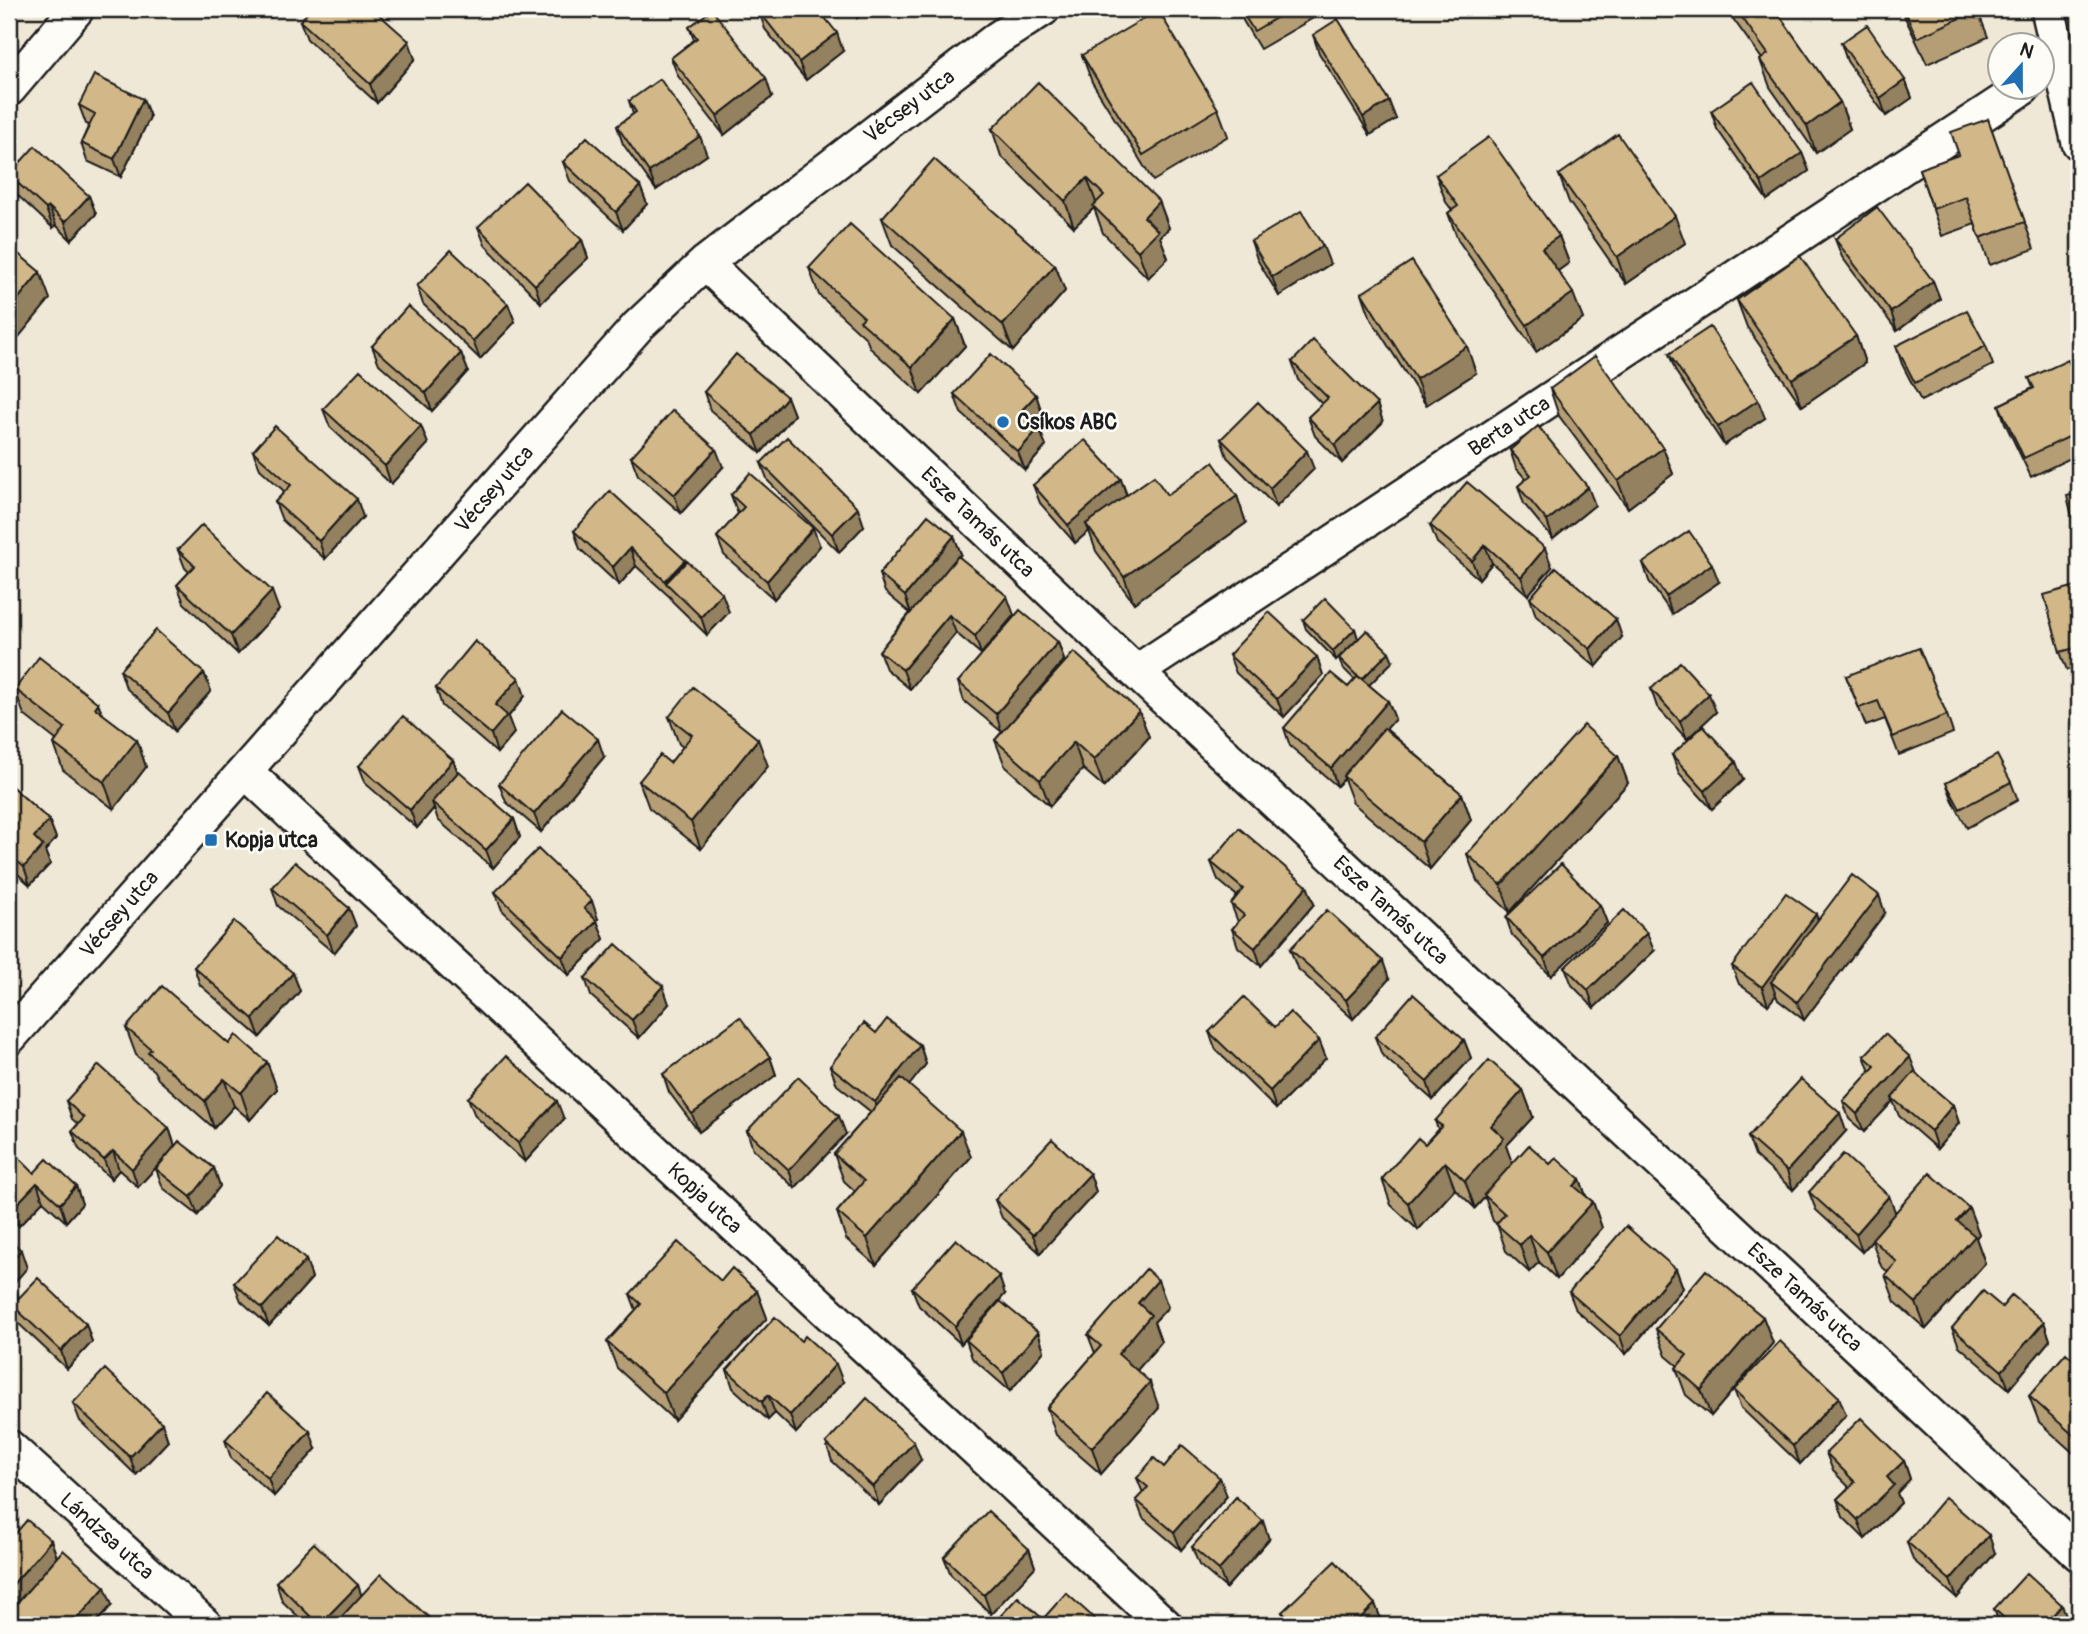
<svg xmlns="http://www.w3.org/2000/svg" width="2088" height="1634" font-family="Pangolin,sans-serif">
	<style>
		.lines { fill: none; stroke-linecap: round; stroke-linejoin: round }
		.minor-casing { stroke: #1c1c1c; stroke-width: 38 }
		.minor { stroke: #fdfcf7; stroke-width: 33 }
		.wall { fill: #b59e75; stroke: #1c1c1c; stroke-width: 2 }
		.shaded-wall { fill: #93815f; stroke: #1c1c1c; stroke-width: 2 }
		.building { fill: #d2b888; stroke: #1c1c1c; stroke-width: 2 }
		.poi-dot { fill: #1f6fb2; stroke: #fdfcf7; stroke-width: 2.5 }
		.labels { text-anchor: middle; stroke-width: 5; stroke-linejoin: round; paint-order: stroke }
		.street-label { font-size: 21px; fill: #1c1c1c; stroke: #fdfcf7 }
		.poi-label { font-size: 21px; font-weight: bold; fill: #1c1c1c; stroke: #fdfcf7; text-anchor: start }
	</style>
	<rect width="100%" height="100%" fill="#f0e8d6"/>
	<filter id="ink" filterUnits="userSpaceOnUse"><feTurbulence type="fractalNoise" baseFrequency=".0143" numOctaves="2"/><feDisplacementMap in="SourceGraphic" scale="14" xChannelSelector="R" yChannelSelector="G"/><feConvolveMatrix kernelMatrix="1 2 1 2 8 2 1 2 1" color-interpolation-filters="sRGB"/></filter>
	<g filter="url(#ink)">
		<g class="lines">
			<defs>
				<path id="minor" d="M2048 9 2079 143
					M9 89 77 9
					M705 263 1136 672 2079 1554
					M1136 672 2023 88
					M245 771 1165 1625
					M9 1038 638 326 705 263 998 38 1043 9
					M9 1447 205 1625"/>
			</defs>
			<!-- minor casing -->
			<use href="#minor" class="minor-casing"/>
			<!-- minor -->
			<use href="#minor" class="minor"/>
		</g>
		<!-- wall -->
		<path class="wall" d="M262 9H279L271 17Z
			M1236 9H1318L1320 14 1260 49Z
			M1726 9H1775L1840 102 1850 129 1816 153 1770 87 1760 60 1762 59Z
			M1901 9H1977L1988 37 1927 64Z
			M759 11 843 51 806 80 765 29Z
			M300 21 415 59 377 103 307 39Z
			M689 27 772 97 724 135 678 76 671 58 694 40Z
			M1313 35 1396 119 1370 135 1319 53Z
			M1841 43 1905 80 1912 98 1886 116 1847 61Z
			M1082 55 1218 109 1228 136 1153 181 1092 82Z
			M143 99 150 117 121 177 87 161 81 143 89 125 86 124 79 105Z
			M629 101 707 155 656 190 623 144 617 126 633 114Z
			M1711 111 1802 153 1809 171 1767 200 1717 129Z
			M1988 119 2034 249 1990 265 1975 224 1942 236 1919 169 1959 155Z
			M992 129 1159 201 1169 228 1160 237 1168 258 1148 278 1103 233 1094 208 1074 227 1001 156Z
			M563 162 640 186 647 204 623 230 570 181Z
			M9 175 89 196 96 214 71 240 56 225 53 228 15 193Z
			M1436 175 1559 236 1569 263 1558 271 1583 319 1536 352 1458 240 1448 213 1452 210 1446 202Z
			M1559 175 1685 243 1626 284 1569 202Z
			M882 218 1055 265 1065 291 1013 351 892 245Z
			M478 227 582 240 588 258 541 303 485 245Z
			M1835 239 1933 281 1940 299 1897 331 1842 257Z
			M1251 241 1330 264 1279 296 1257 259Z
			M809 268 955 319 965 346 921 394 870 348 866 338 819 295Z
			M417 286 508 304 515 322 480 359 423 304Z
			M1362 293 1476 373 1426 405 1371 319Z
			M1737 300 1856 336 1865 363 1802 406 1747 327Z
			M372 346 461 353 468 371 432 411 379 364Z
			M1896 346H1986L1993 365 1921 401 1902 364Z
			M1669 354 1765 418 1724 445 1676 372Z
			M1292 362 1377 404 1383 422 1342 463 1315 436 1308 417 1322 404 1298 380Z
			M2029 378 2079 383V454L2031 477 2005 423 1999 405 2033 388Z
			M1550 389 1663 448 1673 474 1628 508 1559 416Z
			M704 392 787 397 794 415 761 453 710 410Z
			M954 394 1036 395 1042 413 1033 423 1039 428 1046 446 1025 470 961 413Z
			M323 409 421 426 428 444 391 484 330 427Z
			M1221 439 1314 469 1276 507 1227 457Z
			M1510 450 1595 505 1553 539 1524 504 1518 486 1526 479 1516 468Z
			M253 451 363 517 325 559 282 520 275 502 285 492 260 469Z
			M631 457 723 467 681 513 638 475Z
			M761 463 864 526 839 552 768 481Z
			M1121 479 1127 495H1167L1237 496 1246 523 1134 603 1096 551 1089 531 1075 543 1040 503 1033 485Z
			M731 495 820 546 774 599 724 555 717 537 738 514Z
			M1430 525 1552 567 1528 595 1492 563 1479 579 1437 543Z
			M574 531 685 560 686 562 729 612 707 635 672 601 671 598 636 566 619 585 580 549Z
			M954 536 961 554 959 557 1014 615 981 654 956 633 910 689 886 669 879 651 910 613 885 592 879 574Z
			M178 550 279 610 238 654 184 603 177 585 189 572 185 568Z
			M1643 563 1719 582 1672 614 1649 581Z
			M2079 585V684L2074 668 2067 670 2060 652Z
			M1530 598 1622 637 1596 667 1536 616Z
			M1303 620 1355 629 1358 639 1336 660 1306 629Z
			M1058 642 1064 660 1015 718 1139 711 1149 737 1104 787 1083 769 1050 806 1005 766 995 740 1002 732 964 701 958 682Z
			M1229 655 1317 657 1323 675 1284 717 1236 673Z
			M1339 658 1393 661 1369 685 1388 701 1395 719 1386 729 1462 794 1471 820 1430 869 1353 803 1344 779 1337 786 1290 746 1284 728 1348 687 1355 680 1342 667Z
			M120 670 204 673 211 691 175 731 126 688Z
			M1846 676 1947 715 1953 733 1899 755 1885 719 1866 726Z
			M436 688 525 696 508 717 514 733 497 753 442 706Z
			M15 689 98 703 102 714 137 740 146 767 114 809 63 770 54 744 56 740 24 715Z
			M1651 689 1716 712 1687 739 1657 707Z
			M669 717 768 766 701 849 649 808 639 781 670 763 683 747 679 744Z
			M1672 755 1743 780 1712 809 1679 773Z
			M1618 756 1628 783 1511 911 1600 905 1607 923 1551 976 1512 935 1506 917 1510 912 1477 881 1467 854Z
			M604 757 541 832 506 802 499 784Z
			M453 760 458 772 514 819 520 837 493 868 438 820 434 808 417 828 366 784 359 766Z
			M2011 782 2018 800 1967 828 1953 801 1946 783Z
			M9 784 49 820 56 838 45 851 50 864 30 885 9 866Z
			M1211 862 1307 886 1314 904 1261 966 1238 947 1232 929 1238 922 1231 904 1237 896 1218 880Z
			M272 888 349 908 356 926 334 953 278 906Z
			M495 892 598 919 597 921 604 939 569 975 502 910Z
			M1885 913 1804 1020 1778 1000 1776 995 1768 1005 1739 984 1732 966 1818 920Z
			M1290 949 1389 979 1353 1019 1297 968Z
			M1654 951 1594 1008 1572 985 1565 967Z
			M194 967 293 973 300 991 260 1037 200 985Z
			M585 978 669 1004 639 1038 591 996Z
			M1275 1027 1319 1040 1326 1058 1276 1109 1216 1050 1209 1032Z
			M126 1028 229 1044 267 1062 277 1089 250 1120 234 1106 214 1128 158 1079 154 1071 136 1055Z
			M876 1033 920 1045 926 1064 909 1085 971 1157 876 1265 846 1239 837 1212 855 1191 844 1181 834 1154 871 1112 837 1085 830 1066Z
			M1375 1037 1464 1040 1471 1058 1433 1100 1382 1055Z
			M1864 1056 1916 1074 1953 1105 1959 1123 1937 1149 1899 1116 1893 1101 1864 1132 1849 1119 1843 1101 1870 1072Z
			M770 1057 776 1075 699 1132 669 1092 663 1074Z
			M1523 1090 1533 1117 1506 1146 1512 1163 1550 1164 1580 1179 1586 1196 1593 1202 1602 1228 1557 1279 1539 1262 1529 1272 1506 1251 1497 1224 1493 1221 1485 1197 1475 1208 1455 1189 1418 1230 1391 1205 1382 1179 1425 1144 1438 1129 1435 1121Z
			M468 1098 564 1119 525 1162 475 1116Z
			M66 1101 169 1128 175 1146 214 1168 220 1186 198 1215 163 1188 156 1169 170 1152 138 1187 119 1170 111 1179 79 1149 72 1131 78 1124 72 1119Z
			M747 1131 846 1134 795 1188 753 1149Z
			M1846 1131 1793 1190 1755 1156 1748 1137Z
			M9 1165 76 1186 82 1204 66 1222 43 1201 19 1226 9 1217Z
			M1090 1174 1096 1192 1040 1253 1002 1218 995 1200Z
			M1809 1192 1889 1196 1895 1212 1969 1208 1979 1234 1976 1238 1985 1263 1926 1329 1895 1302 1885 1275 1888 1272 1881 1266 1872 1241 1862 1252 1816 1210Z
			M306 1260 312 1278 269 1326 241 1301 234 1283Z
			M1676 1269 1683 1288 1626 1354 1576 1310 1569 1292Z
			M721 1281 757 1291 767 1318 674 1420 617 1368 607 1342 636 1310 630 1294Z
			M912 1288 1005 1294 961 1344 919 1306Z
			M12 1305 86 1324 92 1342 67 1369 19 1324Z
			M1168 1307 1154 1322 1161 1342 1137 1370 1159 1408 1101 1474 1056 1435 1047 1408 1095 1353 1088 1335Z
			M2002 1307 2044 1322 2050 1340 2009 1389 1959 1346 1952 1328Z
			M1763 1317 1773 1343 1711 1416 1686 1395 1676 1368 1678 1366 1666 1356 1656 1329Z
			M1038 1332 1044 1351 1010 1391 972 1358 966 1340Z
			M2079 1365V1458L2039 1422 2029 1396Z
			M727 1370 843 1382 796 1433 775 1413 768 1420 733 1388Z
			M1734 1390 1846 1415 1800 1464 1741 1408Z
			M73 1403 162 1423 168 1441 136 1475 80 1421Z
			M225 1440 316 1449 274 1496 231 1458Z
			M826 1443 921 1460 879 1505 832 1461Z
			M1826 1453 1904 1461 1910 1479 1897 1493 1901 1503 1865 1539 1843 1517 1837 1499 1849 1487 1833 1471Z
			M1164 1467 1227 1496 1181 1550 1143 1518 1136 1500 1143 1493 1137 1478Z
			M1269 1539 1226 1588 1199 1565 1192 1547Z
			M51 1540 57 1557 112 1605 94 1625H13L9 1615V1541Z
			M1907 1542 1995 1553 1957 1598 1913 1560Z
			M1029 1549 1035 1567 991 1614 951 1575 944 1557Z
			M276 1582 358 1585 361 1595 437 1625H307L282 1601Z
			M1375 1604 1382 1622 1379 1625H1287L1282 1612Z
			M1994 1609 2069 1623 2067 1625H2000Z"/>
		<!-- shaded-wall -->
		<path class="shaded-wall" d="M9 9H18L9 23Z
			M268 9H279L271 17Z
			M854 9H869L857 18Z
			M837 33 843 51 806 80 799 62Z
			M409 41 415 59 377 103 370 84Z
			M766 78 772 97 724 135 717 116Z
			M1905 80 1912 98 1886 116 1880 98Z
			M143 99 150 117 121 177 114 159Z
			M1389 101 1396 119 1370 135 1363 117Z
			M1840 102 1850 129 1816 153 1807 126Z
			M700 136 707 155 656 190 649 172Z
			M1802 153 1809 171 1767 200 1761 182Z
			M1087 178 1097 205 1074 227 1065 201Z
			M640 186 647 204 623 230 616 212Z
			M89 196 96 214 71 240 65 222Z
			M1159 201 1169 228 1160 237 1168 258 1148 278 1138 251 1144 217Z
			M49 207 56 225 53 228 46 209Z
			M1675 216 1685 243 1626 284 1617 257Z
			M1559 236 1569 263 1552 275 1542 248Z
			M582 240 588 258 541 303 535 285Z
			M1323 246 1330 264 1279 296 1272 277Z
			M1055 265 1065 291 1013 351 1003 325Z
			M40 272 50 299 9 349V310Z
			M1933 281 1940 299 1897 331 1891 312Z
			M1573 293 1583 319 1536 352 1527 325Z
			M508 304 515 322 480 359 473 341Z
			M955 319 965 346 921 394 912 367Z
			M1856 336 1865 363 1802 406 1792 379Z
			M1467 346 1476 373 1426 405 1416 379Z
			M461 353 468 371 432 411 426 393Z
			M1036 395 1042 413 1027 430 1020 412Z
			M787 397 794 415 761 453 754 435Z
			M1758 400 1765 418 1724 445 1718 427Z
			M1377 404 1383 422 1342 463 1335 445Z
			M421 426 428 444 391 484 385 466Z
			M1039 428 1046 446 1025 470 1018 452Z
			M1663 448 1673 474 1628 508 1618 481Z
			M716 449 723 467 681 513 674 495Z
			M1307 451 1314 469 1276 507 1270 488Z
			M1121 479 1127 497 1086 524 1089 531 1075 543 1068 525Z
			M1588 487 1595 505 1553 539 1547 521Z
			M1237 496 1246 523 1134 603 1124 577Z
			M357 499 363 517 325 559 319 541Z
			M858 508 864 526 839 552 832 534Z
			M813 528 820 546 774 599 767 581Z
			M954 536 961 554 911 614 905 596Z
			M1485 545 1492 563 1479 579 1472 561Z
			M630 548 636 566 619 585 613 567Z
			M1545 548 1552 567 1528 595 1521 577Z
			M685 560 691 578 667 584 665 581Z
			M1712 564 1719 582 1672 614 1666 596Z
			M272 591 279 610 238 654 231 635Z
			M722 593 729 612 707 635 701 617Z
			M1007 596 1014 615 981 654 975 636Z
			M949 615 956 633 910 689 903 670Z
			M1616 619 1622 637 1596 667 1590 649Z
			M1355 629 1358 639 1336 660 1333 651Z
			M1058 642 1064 660 1002 733 996 714Z
			M1389 652 1393 661 1365 689 1361 680Z
			M1317 657 1323 675 1284 717 1277 699Z
			M204 673 211 691 175 731 168 713Z
			M519 678 525 696 508 717 514 733 497 753 491 734 495 705Z
			M1709 694 1716 712 1687 739 1680 721Z
			M1388 701 1395 719 1345 778 1343 776 1344 779 1337 786 1331 768Z
			M98 703 108 730 95 708Z
			M1139 711 1149 737 1104 787 1094 760Z
			M598 739 604 757 541 832 534 814Z
			M758 739 768 766 701 849 691 822Z
			M137 740 146 767 114 809 104 782Z
			M1074 742 1083 769 1050 806 1040 780Z
			M1618 756 1628 783 1510 912 1501 885Z
			M453 760 460 778 432 802 434 808 417 828 410 810Z
			M1736 762 1743 780 1712 809 1705 791Z
			M1462 794 1471 820 1430 869 1421 842Z
			M514 819 520 837 493 868 486 850Z
			M49 820 56 838 45 851 50 864 30 885 24 867 34 837Z
			M1307 886 1314 904 1261 966 1255 948Z
			M1879 895 1885 913 1804 1020 1797 1002Z
			M592 901 598 919 591 926 584 908Z
			M1600 905 1607 923 1551 976 1544 958Z
			M349 908 356 926 334 953 327 935Z
			M1816 914 1822 933 1771 982 1776 995 1768 1005 1762 987Z
			M597 921 604 939 569 975 562 957Z
			M1647 933 1654 951 1594 1008 1588 990Z
			M1383 961 1389 979 1353 1019 1346 1000Z
			M293 973 300 991 260 1037 253 1019Z
			M663 986 669 1004 639 1038 632 1020Z
			M1319 1040 1326 1058 1276 1109 1270 1091Z
			M1464 1040 1471 1058 1433 1100 1427 1082Z
			M920 1045 926 1064 882 1120 875 1102Z
			M770 1057 776 1075 699 1132 692 1114Z
			M1910 1057 1917 1075 1892 1098 1893 1101 1864 1132 1857 1114Z
			M267 1062 277 1089 250 1120 241 1093Z
			M224 1079 234 1106 214 1128 205 1101Z
			M1523 1090 1533 1117 1506 1146 1513 1165 1484 1195 1485 1197 1475 1208 1465 1181 1491 1126Z
			M557 1101 564 1119 525 1162 518 1143Z
			M1953 1105 1959 1123 1937 1149 1931 1131Z
			M1840 1113 1846 1131 1793 1190 1787 1171Z
			M839 1116 846 1134 795 1188 789 1170Z
			M169 1128 175 1147 138 1187 132 1169Z
			M961 1131 971 1157 876 1265 867 1238Z
			M113 1151 119 1170 111 1179 104 1160Z
			M1445 1162 1455 1189 1418 1230 1408 1203Z
			M214 1168 220 1186 198 1215 191 1197Z
			M1090 1174 1096 1192 1040 1253 1033 1235Z
			M1580 1179 1589 1205 1593 1202 1602 1228 1557 1279 1547 1252 1574 1186Z
			M37 1183 43 1201 19 1226 13 1208Z
			M76 1186 82 1204 66 1222 60 1204Z
			M1889 1196 1896 1214 1862 1252 1856 1234Z
			M1969 1208 1979 1234 1976 1238 1985 1263 1926 1329 1916 1303 1957 1221Z
			M1529 1235 1539 1262 1529 1272 1520 1245Z
			M21 1250 27 1268 14 1283 18 1296 9 1306V1263Z
			M306 1260 312 1278 269 1326 262 1308Z
			M1676 1269 1683 1288 1626 1354 1620 1336Z
			M999 1276 1005 1294 961 1344 955 1326Z
			M1158 1280 1168 1307 1154 1322 1161 1342 1128 1381 1118 1354 1138 1303Z
			M757 1291 767 1318 674 1420 664 1393Z
			M1763 1317 1773 1343 1711 1416 1701 1390Z
			M2044 1322 2050 1340 2009 1389 2002 1371Z
			M86 1324 92 1342 67 1369 61 1351Z
			M1038 1332 1044 1351 1010 1391 1003 1373Z
			M836 1364 843 1382 796 1433 790 1415Z
			M1150 1382 1159 1408 1101 1474 1092 1448Z
			M768 1395 775 1413 768 1420 762 1402Z
			M1839 1397 1846 1415 1800 1464 1793 1446Z
			M162 1423 168 1441 136 1475 130 1457Z
			M310 1431 316 1449 274 1496 268 1478Z
			M914 1442 921 1460 879 1505 873 1487Z
			M1904 1461 1910 1479 1897 1493 1901 1503 1865 1539 1858 1520 1887 1477Z
			M1220 1478 1227 1496 1181 1550 1174 1532Z
			M9 1502 16 1520 9 1528Z
			M1263 1521 1269 1539 1226 1588 1219 1570Z
			M1989 1535 1995 1553 1957 1598 1950 1580Z
			M51 1540 57 1558 9 1613V1589Z
			M1029 1549 1035 1567 991 1614 984 1595Z
			M358 1585 364 1603 343 1625H319Z
			M105 1587 112 1605 94 1625H72Z
			M1375 1604 1382 1622 1379 1625H1353Z
			M2062 1605 2069 1623 2067 1625H2044Z
			M1094 1618 1097 1625H1087Z"/>
		<!-- building -->
		<path class="building" d="M311 9H373L409 41 370 84 300 21Z
			M761 9H818L837 33 799 62 759 11Z
			M1240 9H1291L1254 31Z
			M1736 9H1775L1840 102 1807 126 1760 60 1768 54Z
			M1904 9H1977L1978 10 1917 38Z
			M712 10 766 78 717 116 671 58 697 38 689 27Z
			M1158 10 1218 109 1143 155 1082 55Z
			M1338 19 1389 101 1363 117 1313 35Z
			M1867 25 1905 80 1880 98 1841 43Z
			M94 75 143 99 114 159 81 143 95 114 79 105Z
			M660 79 700 136 649 172 617 126 636 112 629 101Z
			M1038 82 1159 201 1144 217 1158 231 1138 251 1093 206 1104 195 1087 178 1065 201 992 129Z
			M1753 82 1802 153 1761 182 1711 111Z
			M1988 119 2025 222 1980 238 1966 197 1933 209 1919 169 1959 155 1951 132Z
			M1618 134 1675 216 1617 257 1559 175Z
			M587 137 640 186 616 212 563 162Z
			M1489 137 1559 236 1542 248 1573 293 1527 325 1448 213 1458 206 1436 175Z
			M35 146 89 196 65 222 49 207 46 209 9 175Z
			M934 159 1055 265 1003 325 882 218Z
			M525 182 582 240 535 285 478 227Z
			M1877 207 1933 281 1891 312 1835 239Z
			M1301 211 1323 246 1272 277 1251 241Z
			M850 224 955 319 912 367 860 321 864 317 809 268Z
			M9 246 40 272 9 310Z
			M451 250 508 304 473 341 417 286Z
			M1800 256 1856 336 1792 379 1737 300Z
			M1412 261 1467 346 1416 379 1362 293Z
			M408 306 461 353 426 393 372 346Z
			M1967 310 1986 346 1915 383 1896 346Z
			M1710 327 1758 400 1718 427 1669 354Z
			M1313 340 1377 404 1335 445 1308 417 1328 398 1292 362Z
			M736 354 787 397 754 435 704 392Z
			M991 354 1036 395 1020 412 1039 428 1018 452 954 394Z
			M1595 356 1663 448 1618 481 1550 389Z
			M2068 360 2079 383V432L2024 458 1999 405 2034 388 2029 378Z
			M360 370 421 426 385 466 323 409Z
			M1258 402 1307 451 1270 488 1221 439Z
			M673 410 716 449 674 495 631 457Z
			M275 426 357 499 319 541 275 502 291 485 253 451Z
			M1538 426 1588 487 1547 521 1518 486 1531 475 1510 450Z
			M787 437 858 508 832 534 761 463Z
			M1085 440 1121 479 1068 525 1033 485Z
			M1213 462 1237 496 1124 577 1086 524 1154 476 1167 495Z
			M750 473 813 528 767 581 717 537 744 507 731 495Z
			M1467 482 1545 548 1521 577 1485 545 1472 561 1430 525Z
			M610 491 685 560 665 581 630 548 613 567 574 531Z
			M2079 493V545L2067 496Z
			M928 515 954 536 905 596 879 574Z
			M202 525 272 591 231 635 177 585 195 566 178 550Z
			M1689 531 1712 564 1666 596 1643 563Z
			M958 556 1007 596 975 636 949 615 903 670 879 651Z
			M687 561 722 593 701 617 666 583Z
			M1556 567 1616 619 1590 649 1530 598Z
			M2079 585V647L2060 652 2044 595Z
			M1325 598 1355 629 1333 651 1303 620Z
			M1020 610 1058 642 996 714 958 682Z
			M1269 612 1317 657 1277 699 1229 655Z
			M156 630 204 673 168 713 120 670Z
			M1367 630 1389 652 1362 679 1358 676V677L1339 658Z
			M475 641 519 678 495 705 507 715 491 734 436 688Z
			M1919 648 1947 715 1893 737 1878 701 1859 708 1846 676Z
			M1074 652 1139 711 1094 760 1074 742 1040 780 995 740Z
			M39 657 98 703 95 708 137 740 104 782 54 744 65 728 15 689Z
			M1680 662 1709 694 1680 721 1651 689Z
			M2079 665V684L2074 667Z
			M1331 673 1348 687 1358 676 1388 701 1331 768 1284 728Z
			M693 687 758 739 691 822 639 781 660 755 670 763 692 735 669 717Z
			M562 709 598 739 534 814 499 784Z
			M403 716 453 760 410 810 359 766Z
			M1584 725 1618 756 1501 885 1467 854Z
			M1703 726 1736 762 1705 791 1672 755Z
			M1384 728 1462 794 1421 842 1343 776Z
			M1997 755 2011 782 1960 809 1946 783Z
			M459 771 514 819 486 850 432 802Z
			M9 784 49 820 34 837 43 846 24 867 9 854Z
			M1239 828 1307 886 1255 948 1232 929 1244 915 1231 904 1243 889 1211 862Z
			M538 849 592 901 584 908 597 921 562 957 495 892Z
			M295 862 349 908 327 935 272 888Z
			M1561 864 1600 905 1544 958 1506 917Z
			M1852 875 1879 895 1797 1002 1771 982Z
			M1786 893 1816 914 1762 987 1732 966Z
			M1327 910 1383 961 1346 1000 1290 949Z
			M1624 910 1647 933 1588 990 1565 967Z
			M234 921 293 973 253 1019 194 967Z
			M616 944 663 986 632 1020 585 978Z
			M162 986 229 1044 236 1035 267 1062 241 1093 224 1079 205 1101 148 1052 151 1049 126 1028Z
			M1413 994 1464 1040 1427 1082 1375 1037Z
			M1244 997 1275 1027 1290 1012 1319 1040 1270 1091 1209 1032Z
			M740 1017 770 1057 692 1114 663 1074Z
			M887 1019 920 1045 875 1102 830 1066 864 1023 876 1033Z
			M1885 1034 1910 1057 1857 1114 1843 1101 1875 1066 1864 1056Z
			M506 1056 557 1101 518 1143 468 1098Z
			M1489 1060 1523 1090 1491 1126 1504 1138 1465 1181 1445 1162 1408 1203 1382 1179 1418 1138 1425 1144 1442 1126 1435 1121Z
			M99 1065 169 1128 132 1169 113 1151 104 1160 72 1131 84 1118 66 1101Z
			M1914 1072 1953 1105 1931 1131 1892 1098Z
			M798 1077 839 1116 789 1170 747 1131Z
			M901 1078 961 1131 867 1238 837 1212 864 1181 834 1154Z
			M1801 1079 1840 1113 1787 1171 1748 1137Z
			M1052 1139 1090 1174 1033 1235 995 1200Z
			M179 1141 214 1168 191 1197 156 1169Z
			M1529 1145 1550 1164 1556 1158 1580 1179 1574 1186 1593 1202 1547 1252 1529 1235 1520 1245 1496 1224 1505 1214 1484 1195Z
			M1843 1154 1889 1196 1856 1234 1809 1192Z
			M17 1156 34 1173 47 1159 76 1186 60 1204 37 1183 13 1208 9 1205V1165Z
			M1930 1173 1969 1208 1957 1221 1975 1236 1916 1303 1885 1275 1897 1262 1872 1239Z
			M1626 1226 1676 1269 1620 1336 1569 1292Z
			M278 1235 306 1260 262 1308 234 1283Z
			M9 1239 21 1250 9 1263Z
			M956 1239 999 1276 955 1326 912 1288Z
			M678 1242 721 1281 732 1268 757 1291 664 1393 607 1342 641 1304 630 1294Z
			M1146 1269 1158 1280 1138 1303 1151 1315 1118 1354 1150 1382 1092 1448 1047 1408 1101 1346 1088 1335Z
			M1706 1270 1763 1317 1701 1390 1676 1368 1687 1355 1656 1329Z
			M38 1278 86 1324 61 1351 12 1305Z
			M1983 1291 2002 1307 2012 1295 2044 1322 2002 1371 1952 1328Z
			M1000 1301 1038 1332 1003 1373 966 1340Z
			M775 1317 801 1341 805 1336 836 1364 790 1415 768 1395 762 1402 727 1370Z
			M1780 1341 1839 1397 1793 1446 1734 1390Z
			M2066 1353 2079 1365V1440L2029 1396Z
			M105 1369 162 1423 130 1457 73 1403Z
			M267 1393 310 1431 268 1478 225 1440Z
			M867 1398 914 1442 873 1487 826 1443Z
			M1861 1418 1904 1461 1887 1477 1894 1485 1858 1520 1837 1499 1855 1482 1826 1453Z
			M1182 1445 1220 1478 1174 1532 1136 1500 1148 1487 1137 1478 1154 1458 1164 1467Z
			M1236 1497 1263 1521 1219 1570 1192 1547Z
			M1945 1497 1989 1535 1950 1580 1907 1542Z
			M988 1511 1029 1549 984 1595 944 1557Z
			M27 1520 51 1540 9 1589V1541Z
			M314 1543 358 1585 319 1625 276 1582Z
			M63 1550 105 1587 72 1625H23L9 1612Z
			M1335 1561 1375 1604 1353 1625H1295L1282 1612Z
			M2027 1573 2062 1605 2044 1625H2012L1994 1609Z
			M381 1574 437 1625H334Z
			M1066 1593 1094 1618 1087 1625H992L1018 1597 1043 1619Z"/>
	</g>
	<!-- markers -->
	<g class="poi-dot">
		<circle cx="1003" cy="422" r="7"/>
		<rect x="204" y="833" width="14" height="14" rx="3.5"/>
	</g>
	<g class="labels">
		<!-- street labels -->
		<g class="street-label">
			<text transform="translate(909 106) rotate(-37)" y="7">Vécsey utca</text>
			<text transform="translate(1509 426) rotate(-33)" y="7">Berta utca</text>
			<text transform="translate(494 489) rotate(-49)" y="7">Vécsey utca</text>
			<text transform="translate(978 522) rotate(44)" y="7">Esze Tamás utca</text>
			<text transform="translate(1391 910) rotate(43)" y="7">Esze Tamás utca</text>
			<text transform="translate(119 914) rotate(-49)" y="7">Vécsey utca</text>
			<text transform="translate(705 1198) rotate(43)" y="7">Kopja utca</text>
			<text transform="translate(1805 1297) rotate(43)" y="7">Esze Tamás utca</text>
			<text transform="translate(107 1536) rotate(42)" y="7">Lándzsa utca</text>
		</g>
		<!-- poi labels -->
		<g class="poi-label">
			<text x="1017" y="429">Csíkos ABC</text>
			<text x="225" y="847">Kopja utca</text>
		</g>
	</g>
	<!-- margin -->
	<rect width="2088" height="1634" fill="none" stroke="#fdfcf7" stroke-width="35"/>
	<rect x="18" y="18" width="2053" height="1599" fill="none" stroke="#1c1c1c" stroke-width="2.5" filter="url(#ink)"/>
	<!-- north arrow -->
	<g transform="translate(2021 66) rotate(21)"><circle r="33" fill="#fdfcf7" stroke="#a3a29f" stroke-width="2"/>
	<path d="M0-5L12 26L0 18L-12 26Z" fill="#1f6fb2"/>
	<text y="-10" font-size="19" font-weight="bold" text-anchor="middle" fill="#1c1c1c">N</text>
	</g>
</svg>
